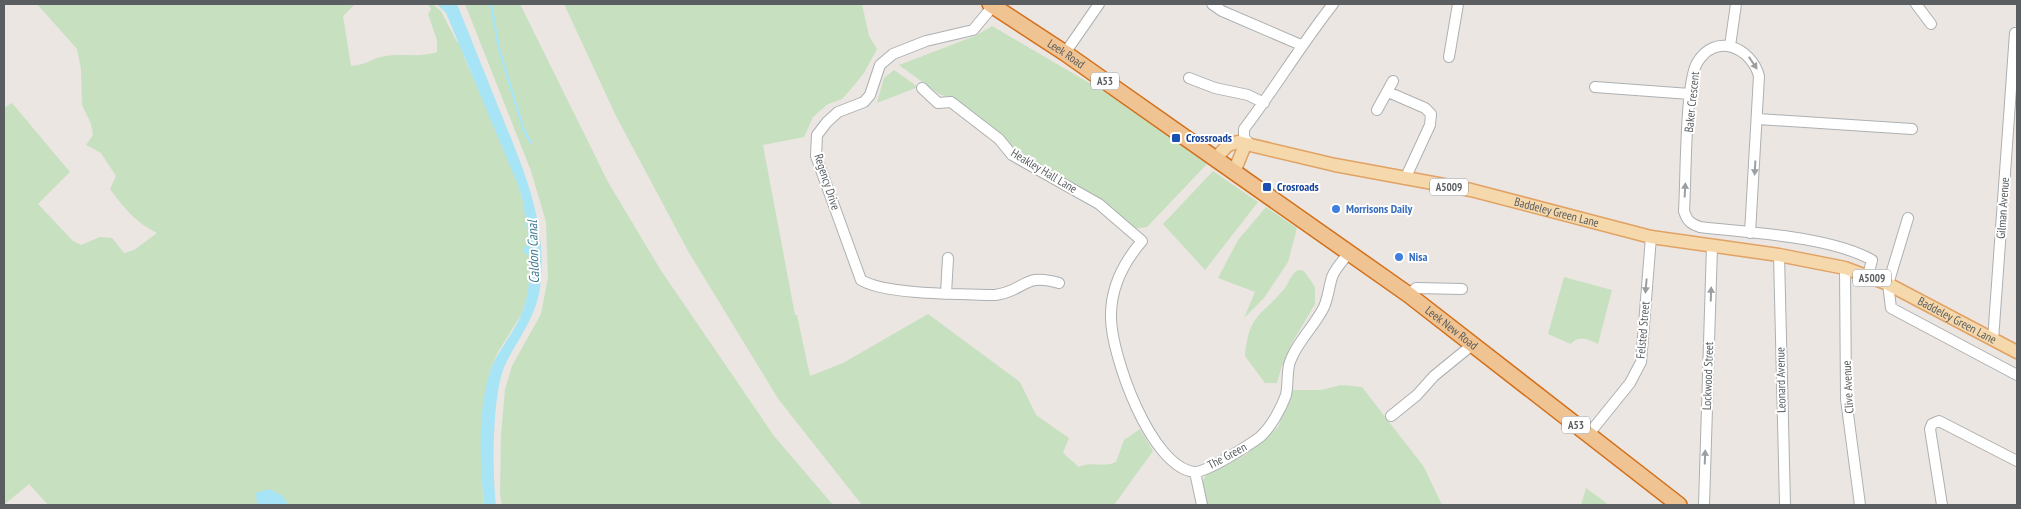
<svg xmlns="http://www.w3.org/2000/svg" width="2021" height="509" font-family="'PT Sans Narrow',sans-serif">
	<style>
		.green { fill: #c7e0c0 }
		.water { fill: #a7e4f5 }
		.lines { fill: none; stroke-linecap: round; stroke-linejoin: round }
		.stream { stroke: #a7e4f5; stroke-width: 2.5 }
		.minor-casing { stroke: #adb0b2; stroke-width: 12 }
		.major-casing { stroke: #e1a264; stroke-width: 15 }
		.highway-casing { stroke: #d36f19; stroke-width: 18 }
		.minor { stroke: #fff; stroke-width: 10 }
		.major { stroke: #f5d9ac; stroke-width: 12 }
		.highway { stroke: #f0c393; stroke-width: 15 }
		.oneway { fill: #9c9ea0 }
		.transit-dot { fill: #1a4fb4; stroke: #fff; stroke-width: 2 }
		.shop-dot { fill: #3f7fe0; stroke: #fff; stroke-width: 2 }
		.labels { text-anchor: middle; stroke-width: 4; stroke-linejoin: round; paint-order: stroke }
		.shield { fill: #fff; stroke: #8c8e90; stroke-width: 1 }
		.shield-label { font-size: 11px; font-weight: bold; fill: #5a5e60 }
		.street-label { font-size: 12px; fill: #5a5e60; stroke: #fff }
		.transit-label { font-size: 12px; font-weight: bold; fill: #164399; stroke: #fff; text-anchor: start }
		.shop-label { font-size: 12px; font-weight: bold; fill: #366cbe; stroke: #fff; text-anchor: start }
		.water-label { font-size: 14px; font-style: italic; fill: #427c93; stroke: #fff }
	</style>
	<rect width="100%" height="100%" fill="#ebe6e1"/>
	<!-- green -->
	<path class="green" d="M37 4H355L343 16 351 66C367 65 372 58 385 56 403 53 419 58 437 52V40L428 14 431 9 428 4H432L441 11 457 42H466L464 57C481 98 534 202 529 242 528 246 525 249 523 252L529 254V285L527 298 521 315 498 352 490 371 482 485 484 505H48L29 484 4 505V108L12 103 70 172 38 204 73 241 81 245 100 237 112 238 124 253 134 250 157 233C134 221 125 209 110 189L116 176 101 153 86 145 93 135 91 124 82 105 81 69 77 49Z
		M465 4H520L608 182 660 269 774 436 833 505H502L500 494 501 436 505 389 512 366 541 314 548 277 546 222 531 171Z
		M564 4H862L869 36 877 49 864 73 851 89 842 99 828 104 813 117 804 137 763 145 795 315H797L810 376 843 363 928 314 1020 382 1036 415 1069 438 1063 453 1079 467C1092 461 1103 468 1116 462L1124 440 1140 429 1153 451 1114 505H862L779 400 688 251 616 116Z
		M992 26 1125 104 1207 164 1147 227 1133 229 1014 153 955 99 939 94 899 65 975 36Z
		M894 70 918 87 877 103 884 78Z
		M1213 171 1258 202 1205 270 1163 224Z
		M1266 207 1297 228 1288 262 1264 298 1244 318 1255 292 1218 278 1238 240Z
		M1299 270 1304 271 1315 287V304L1292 343 1281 368 1277 383H1265L1245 356C1249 313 1261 317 1285 288 1290 281 1291 273 1299 270Z
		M1564 277 1612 290 1598 344C1589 340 1578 334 1571 344L1548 334Z
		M1341 385 1362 387 1424 467 1442 505H1206L1201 484 1206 475 1245 455 1278 427 1293 390H1321Z
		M1586 488 1609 505H1581Z"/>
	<!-- water -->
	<path class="water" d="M437 4H457C472 41 487 79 502 116 525 173 548 225 540 288 536 317 519 337 506 363 492 389 492 474 496 505H484C480 463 477 413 490 372 497 351 513 335 521 315 530 295 530 275 529 255L523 252V248L529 244 523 201 518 185 446 13Z
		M269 489 283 496 288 505H257L256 493Z"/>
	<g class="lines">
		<!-- stream -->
		<path class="stream" d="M491 4 499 49 524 131 531 143"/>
		<defs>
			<path id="minor" d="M1212 4 1222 11 1301 45
				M1916 4 1931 24
				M993 6 973 30 926 41 893 54 880 65 870 95 864 102 838 112 827 122 817 135 816 156 861 280C885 295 964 294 995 295 1026 291 1023 272 1059 283
				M1730 46 1736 4
				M1065 53 1099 4
				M1449 57 1458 4
				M1189 78 1215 88 1248 95 1264 103
				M1595 87 1690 94
				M922 88 938 103 951 102 999 139 1012 155 1099 204 1142 241C1123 263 1110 288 1111 319 1112 356 1150 466 1194 472 1206 473 1249 445 1260 437 1271 427 1281 409 1286 395 1288 386 1287 375 1289 365 1295 344 1314 327 1324 307 1328 298 1329 287 1332 277 1335 269 1343 260 1349 253
				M1388 92 1425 108 1431 114 1430 125 1405 179
				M1377 110 1393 81
				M1758 119 1912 129
				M1249 144 1244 137V129C1275 88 1301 45 1333 4
				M1908 218 1888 284 1891 308 2017 375
				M1750 233 1759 76C1751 47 1715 32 1697 63 1685 83 1686 182 1684 211 1687 221 1691 224 1700 227 1750 233 1829 236 1872 260L1868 276
				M1779 255 1785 505
				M1845 268 1846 399 1860 505
				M946 294 948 258
				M1409 295 1416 288 1462 289
				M1993 340 2015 33
				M1391 416 1417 395 1434 376 1472 345
				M1588 435 1630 383 1641 362 1651 237
				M1195 472 1202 505
				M1704 505 1712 246
				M1942 505 1930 429 1932 424 1939 421 2017 461"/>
			<g id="major">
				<path id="s1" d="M1215 159 1228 145 1238 142 1335 165 1471 190 1651 237 1779 255 1845 268 1888 284 2017 352"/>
				<path d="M1234 172 1245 145"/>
			</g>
			<g id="highway">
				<path id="s2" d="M990 4 1065 53 1409 295 1679 505"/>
			</g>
		</defs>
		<!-- minor casing -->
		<use href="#minor" class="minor-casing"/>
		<!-- major casing -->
		<use href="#major" class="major-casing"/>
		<!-- highway casing -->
		<use href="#highway" class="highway-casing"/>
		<!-- minor -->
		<use href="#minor" class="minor"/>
		<!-- major -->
		<use href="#major" class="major"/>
		<!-- highway -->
		<use href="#highway" class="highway"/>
	</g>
	<!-- one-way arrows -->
	<defs><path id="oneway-solid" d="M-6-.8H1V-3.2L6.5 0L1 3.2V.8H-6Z" transform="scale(1.25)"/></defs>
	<g class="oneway">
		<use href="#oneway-solid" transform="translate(1753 63) rotate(56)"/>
		<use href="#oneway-solid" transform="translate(1755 168) rotate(93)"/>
		<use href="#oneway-solid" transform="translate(1685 190) rotate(-87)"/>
		<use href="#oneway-solid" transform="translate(1646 286) rotate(95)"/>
		<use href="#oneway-solid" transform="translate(1711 294) rotate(-88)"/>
		<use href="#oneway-solid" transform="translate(1705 457) rotate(-88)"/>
	</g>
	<!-- markers -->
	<g class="transit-dot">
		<rect x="1171" y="133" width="10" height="10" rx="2.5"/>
		<rect x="1262" y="182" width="10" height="10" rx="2.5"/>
	</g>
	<g class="shop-dot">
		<circle cx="1336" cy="209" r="5"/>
		<circle cx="1399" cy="257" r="5"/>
	</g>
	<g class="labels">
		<!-- shield labels -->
		<g class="shield">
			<rect x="1091" y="72.5" width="28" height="17" rx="4"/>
			<rect x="1430" y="178.5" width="38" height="17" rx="4"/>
			<rect x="1853" y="269.5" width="38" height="17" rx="4"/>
			<rect x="1562" y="416.5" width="28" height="17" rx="4"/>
		</g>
		<g class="shield-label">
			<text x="1105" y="85">A53</text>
			<text x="1449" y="191">A5009</text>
			<text x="1872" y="282">A5009</text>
			<text x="1576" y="429">A53</text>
		</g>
		<!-- street labels -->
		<g class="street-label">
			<text dy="4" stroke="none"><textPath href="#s2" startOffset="91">Leek Road</textPath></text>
			<text transform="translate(1692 102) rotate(-84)" y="4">Baker Crescent</text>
			<text transform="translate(1044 171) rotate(31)" y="4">Heakley Hall Lane</text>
			<text transform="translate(827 182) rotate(72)" y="4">Regency Drive</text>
			<text transform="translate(2003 208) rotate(-86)" y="4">Gilman Avenue</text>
			<text dy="4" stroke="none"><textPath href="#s1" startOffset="356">Baddeley Green Lane</textPath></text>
			<text dy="4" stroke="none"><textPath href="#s1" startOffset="774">Baddeley Green Lane</textPath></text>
			<text dy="4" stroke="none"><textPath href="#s2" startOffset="564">Leek New Road</textPath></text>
			<text transform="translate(1643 330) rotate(-85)" y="4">Felsted Street</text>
			<text transform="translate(1708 376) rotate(-88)" y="4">Lockwood Street</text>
			<text transform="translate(1781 380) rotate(-91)" y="4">Leonard Avenue</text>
			<text transform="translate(1848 387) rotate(-93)" y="4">Clive Avenue</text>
			<text transform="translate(1227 456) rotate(-28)" y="4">The Green</text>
		</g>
		<!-- transit labels -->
		<g class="transit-label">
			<text x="1186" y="142">Crossroads</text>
			<text x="1277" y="191">Crosroads</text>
		</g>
		<!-- shop labels -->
		<g class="shop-label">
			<text x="1346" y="213">Morrisons Daily</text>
			<text x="1409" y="261">Nisa</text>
		</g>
		<!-- water labels -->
		<g class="water-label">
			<text transform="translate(533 252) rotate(-92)" y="5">Caldon Canal</text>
		</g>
	</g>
	<!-- border -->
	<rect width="2021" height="509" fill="none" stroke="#5a5e60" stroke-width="10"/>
</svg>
